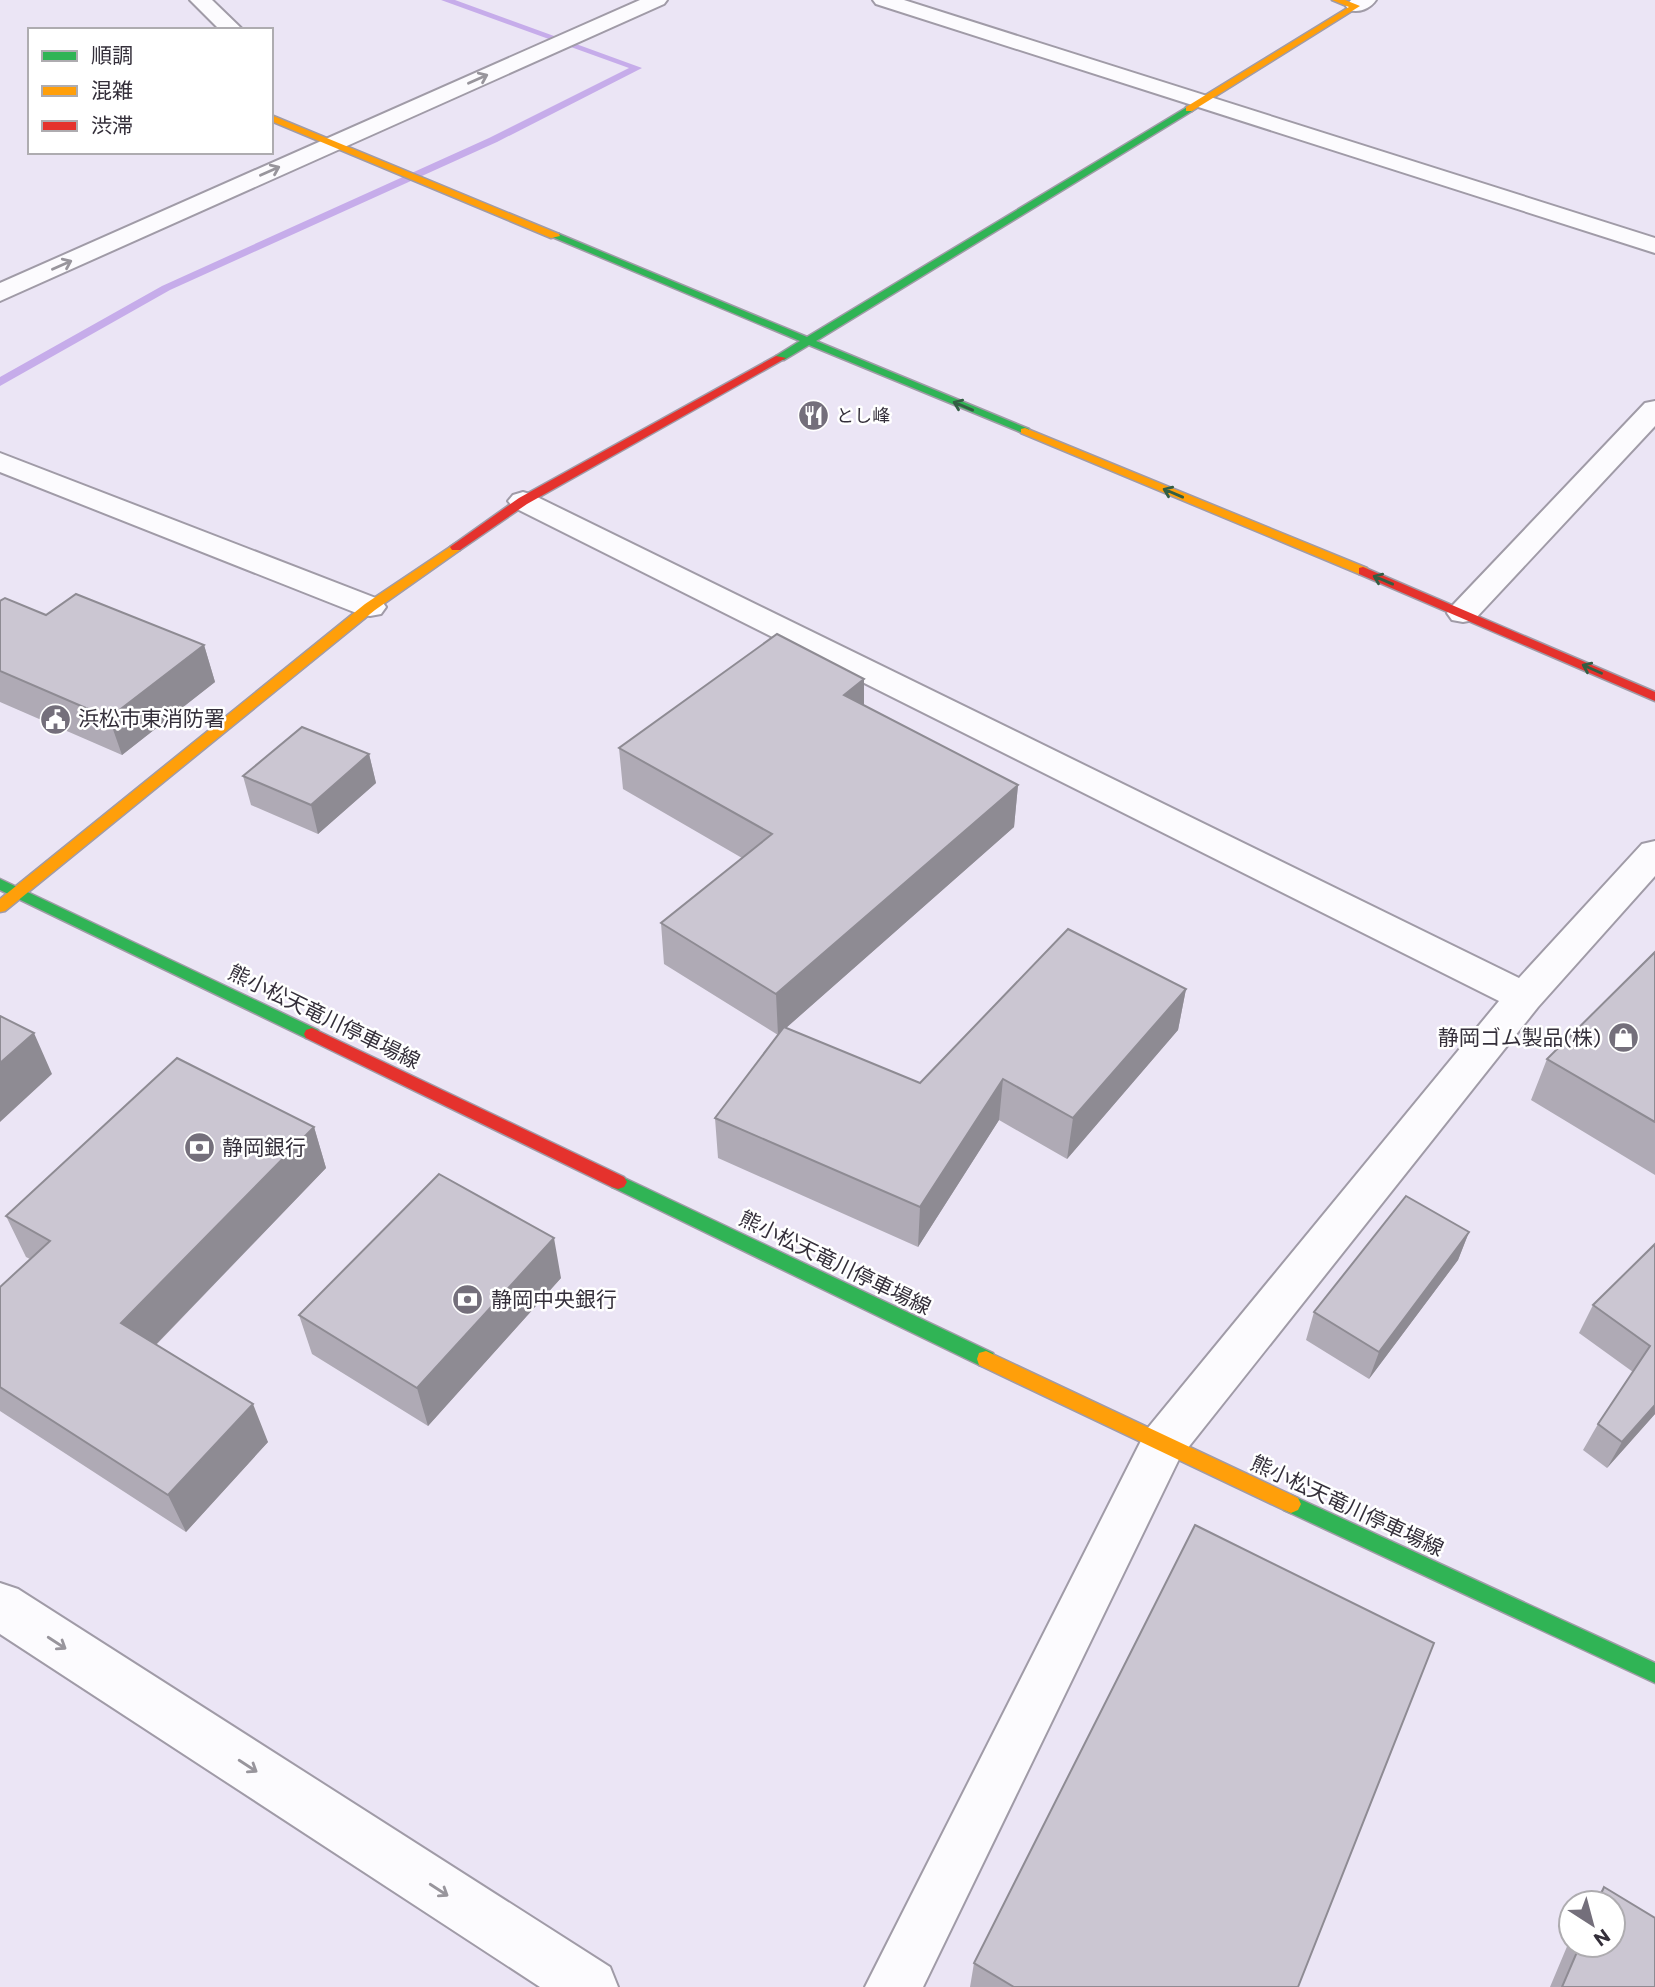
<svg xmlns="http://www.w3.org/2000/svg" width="1655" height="1987" font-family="Commissioner,'Noto Sans JP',sans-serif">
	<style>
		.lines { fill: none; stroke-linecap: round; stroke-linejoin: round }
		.stream { fill: #c6acea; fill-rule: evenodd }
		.street-casing { stroke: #a09ba7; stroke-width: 4 }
		.fast-casing { stroke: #a09ba7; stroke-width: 3 }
		.slow-casing { stroke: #a09ba7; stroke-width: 3 }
		.jam-casing { stroke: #a09ba7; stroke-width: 3 }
		.street { fill: #fcfbfe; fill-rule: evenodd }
		.fast { fill: #30b455; fill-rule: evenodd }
		.slow { fill: #ff9f0a; fill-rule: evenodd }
		.jam { fill: #e5322d; fill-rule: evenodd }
		.wall { fill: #afaab5 }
		.shaded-wall { fill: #8e8b93 }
		.building { fill: #cbc6d2; stroke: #8e8b93; stroke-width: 2 }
		.oneway { stroke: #98959c }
		.oneway2 { stroke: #335e43 }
		.labels { text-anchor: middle; stroke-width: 5; stroke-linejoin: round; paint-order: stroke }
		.far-poi-label { font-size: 18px; fill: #342f3a; stroke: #fff; text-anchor: start }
		.poi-label { font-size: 21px; fill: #342f3a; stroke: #fff; text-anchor: start }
		.street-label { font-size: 21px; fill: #342f3a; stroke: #fff }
	</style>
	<rect width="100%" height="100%" fill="#ebe5f5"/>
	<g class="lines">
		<!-- stream -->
		<path class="stream" d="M441 0H455L642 68 497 142 170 290 0 386V377L162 286 489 138 629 68Z"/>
		<defs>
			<path id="street" d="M190 0H212L243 30H220Z
				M640 0H667L664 4 0 301V283Z
				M873 0H904L1655 238V253L876 4Z
				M1351 0H1376C1370 9 1359 13 1349 10L1346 6Z
				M1655 401V426L1474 620 1463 622 1452 620 1447 613 1452 606 1645 403Z
				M0 453 381 600 386 607 381 614 370 616 359 614 0 472Z
				M523 492 533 495 1519 978 1642 844 1655 841V876L1538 1007 1179 1459 923 1987H865L1147 1429 1499 1001 513 507 508 501 513 495Z
				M0 1583 18 1589 610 1967 618 1987H540L0 1634Z"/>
			<path id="fast" d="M1189 106 1194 109 1192 111 816 341 1029 429V433L1025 434 809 345 784 360H776V356L800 341 550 236 559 234 807 337Z
				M0 879 318 1030 320 1034 318 1038H306L0 890Z
				M618 1175 993 1353 995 1359 993 1365 986 1367 979 1365 612 1187 609 1182 612 1177Z
				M1291 1495 1655 1663V1683L1284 1510 1281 1504 1284 1498Z"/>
			<path id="slow" d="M1332 0H1345L1360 6 1192 111H1186V107L1349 7Z
				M271 115 559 234 560 236 551 238 271 121Z
				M1025 428 1367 568 1369 571 1367 574H1359L1021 433V429Z
				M456 543 460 544V550L375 610 5 911 0 912V899L365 604Z
				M986 1351 1298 1498 1301 1504 1298 1510 1291 1513 1284 1510 979 1365 977 1359 979 1353Z"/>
			<path id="jam" d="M776 356 786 358 527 504 460 550H452L450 547 519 498Z
				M1363 567 1655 692V701L1359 574V568Z
				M312 1028 624 1177 627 1182 624 1187 618 1189 612 1187 306 1038 304 1034 306 1030Z"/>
		</defs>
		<!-- street casing -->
		<use href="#street" class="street-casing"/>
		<!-- fast casing -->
		<use href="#fast" class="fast-casing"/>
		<!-- slow casing -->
		<use href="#slow" class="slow-casing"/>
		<!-- jam casing -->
		<use href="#jam" class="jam-casing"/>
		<!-- street -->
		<use href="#street" class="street"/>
		<!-- fast -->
		<use href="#fast" class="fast"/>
		<!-- slow -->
		<use href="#slow" class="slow"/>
		<!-- jam -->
		<use href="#jam" class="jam"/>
	</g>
	<!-- wall -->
	<path class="wall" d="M0 601 46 615 204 645 215 682 122 755 0 702Z
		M864 679V705L1018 785 1014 827 786 1028 920 1083 1186 989 1178 1030 1067 1159 999 1120 918 1247 718 1158 715 1118 778 1035 664 964 661 923 742 858 623 789 619 748Z
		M369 754 376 783 318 834 251 805 243 776Z
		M1655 952V1175L1531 1100 1547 1059Z
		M314 1127 326 1168 156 1345 268 1442 186 1532 0 1411V1287L30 1259 26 1257 6 1216Z
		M1469 1232 1458 1260 1369 1379 1306 1340 1314 1312Z
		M1655 1244V1414L1607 1468 1583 1450 1598 1424 1633 1372 1579 1333 1593 1305Z
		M561 1278 428 1426 312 1354 299 1315Z
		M1604 1887 1655 1918V1987H1550L1571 1937V1945H1613V1903H1591Z
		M974 1963 1298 1987H970Z"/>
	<!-- shaded-wall -->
	<path class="shaded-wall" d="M204 645 215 682 122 755 109 718Z
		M864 679V720L844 695Z
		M369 754 376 783 318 834 311 805Z
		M1018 785 1014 827 778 1035 776 994Z
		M1186 989 1178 1030 1067 1159 1073 1118Z
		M34 1033 52 1074 0 1122V1063Z
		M1003 1079 999 1120 918 1247 920 1207Z
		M314 1127 326 1168 139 1362 121 1323Z
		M1469 1232 1458 1260 1369 1379 1379 1352Z
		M554 1238 561 1278 428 1426 417 1388Z
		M253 1404 268 1442 186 1532 168 1495Z
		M1655 1405V1414L1607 1468 1622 1442Z"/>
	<!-- building -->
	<path class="building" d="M76 594 204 645 109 718 0 671V601L5 598 46 615Z
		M777 634 864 679 844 695 1018 785 776 994 661 923 772 834 619 748Z
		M302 727 369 754 311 805 243 776Z
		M1068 929 1186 989 1073 1118 1003 1079 920 1207 715 1118 784 1027 920 1083Z
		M1655 952V1122L1547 1059Z
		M0 1016 34 1033 0 1063Z
		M177 1058 314 1127 121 1323 253 1404 168 1495 0 1387V1287L50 1241 6 1216Z
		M439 1174 554 1238 417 1388 299 1315Z
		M1406 1196 1469 1232 1379 1352 1314 1312Z
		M1655 1244V1405L1622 1442 1598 1424 1650 1346 1593 1305Z
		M1195 1525 1434 1643 1298 1987H1014L974 1963Z
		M1604 1887 1655 1918V1987H1562L1580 1945H1613V1903H1597Z"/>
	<!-- one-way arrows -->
	<defs><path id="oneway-shaft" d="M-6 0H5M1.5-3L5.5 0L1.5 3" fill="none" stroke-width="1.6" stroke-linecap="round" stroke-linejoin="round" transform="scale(1.75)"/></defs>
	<g class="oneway">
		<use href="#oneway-shaft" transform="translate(478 79) rotate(-24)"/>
		<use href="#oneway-shaft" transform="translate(270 171) rotate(-24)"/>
		<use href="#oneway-shaft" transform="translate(62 265) rotate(-24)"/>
		<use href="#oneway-shaft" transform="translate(57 1643) rotate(33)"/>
		<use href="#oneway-shaft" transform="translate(248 1766) rotate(33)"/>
		<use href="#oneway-shaft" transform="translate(439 1890) rotate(33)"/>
	</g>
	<g class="oneway2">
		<use href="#oneway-shaft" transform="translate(963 406) rotate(-157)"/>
		<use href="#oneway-shaft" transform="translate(1173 493) rotate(-157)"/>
		<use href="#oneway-shaft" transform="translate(1383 580) rotate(-157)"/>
		<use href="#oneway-shaft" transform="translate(1592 669) rotate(-156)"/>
	</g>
	<!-- icons -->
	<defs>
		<symbol id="restaurant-disc" viewBox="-11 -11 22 22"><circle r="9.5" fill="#746f7b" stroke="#fff"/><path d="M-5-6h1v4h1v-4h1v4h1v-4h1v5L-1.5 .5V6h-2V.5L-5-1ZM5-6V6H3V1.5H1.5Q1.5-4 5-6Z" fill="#fff"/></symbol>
		<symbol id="civic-disc" viewBox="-11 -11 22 22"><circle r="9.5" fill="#746f7b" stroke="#fff"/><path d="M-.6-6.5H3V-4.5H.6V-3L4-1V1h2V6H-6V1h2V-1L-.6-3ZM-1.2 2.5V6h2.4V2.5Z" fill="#fff"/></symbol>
		<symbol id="shop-disc" viewBox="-11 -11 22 22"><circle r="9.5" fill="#746f7b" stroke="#fff"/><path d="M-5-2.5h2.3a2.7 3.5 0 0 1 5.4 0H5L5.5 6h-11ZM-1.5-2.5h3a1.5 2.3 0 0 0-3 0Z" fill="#fff"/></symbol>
		<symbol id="bank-disc" viewBox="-11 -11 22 22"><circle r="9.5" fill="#746f7b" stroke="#fff"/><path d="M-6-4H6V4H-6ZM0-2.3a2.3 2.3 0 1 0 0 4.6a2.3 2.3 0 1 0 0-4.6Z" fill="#fff"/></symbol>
	</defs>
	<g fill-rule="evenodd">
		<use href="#restaurant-disc" x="796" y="398" width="35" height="35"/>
		<use href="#civic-disc" x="38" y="702" width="35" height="35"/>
		<use href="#shop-disc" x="1606" y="1020" width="35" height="35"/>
		<use href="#bank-disc" x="182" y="1130" width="35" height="35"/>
		<use href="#bank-disc" x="450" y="1282" width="35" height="35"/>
	</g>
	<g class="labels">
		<!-- far-poi labels -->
		<g class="far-poi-label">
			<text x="836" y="422">とし峰</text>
		</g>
		<!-- poi labels -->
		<g class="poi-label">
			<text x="78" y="726">浜松市東消防署</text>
			<text x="1601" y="1045" text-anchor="end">静岡ゴム製品(株)</text>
			<text x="222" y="1155">静岡銀行</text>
			<text x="491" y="1307">静岡中央銀行</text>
		</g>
		<!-- street labels -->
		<g class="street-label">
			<text transform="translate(324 1017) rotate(26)" y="7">熊小松天竜川停車場線</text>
			<text transform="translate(835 1263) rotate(26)" y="7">熊小松天竜川停車場線</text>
			<text transform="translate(1347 1506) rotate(25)" y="7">熊小松天竜川停車場線</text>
		</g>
	</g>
	<!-- legend -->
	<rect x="28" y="28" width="245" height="126" fill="#ffffff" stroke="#aeacb0" stroke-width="2"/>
	<rect x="42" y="51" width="35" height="10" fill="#30b455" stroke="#aeacb0" stroke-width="2"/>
	<text x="91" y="63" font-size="21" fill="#342f3a">順調</text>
	<rect x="42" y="86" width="35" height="10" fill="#ff9f0a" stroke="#aeacb0" stroke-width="2"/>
	<text x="91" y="98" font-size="21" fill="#342f3a">混雑</text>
	<rect x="42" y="121" width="35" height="10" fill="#e5322d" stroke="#aeacb0" stroke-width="2"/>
	<text x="91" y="133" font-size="21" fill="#342f3a">渋滞</text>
	<!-- north arrow -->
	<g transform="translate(1592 1924) rotate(144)"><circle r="33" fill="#ffffff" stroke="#aeacb0" stroke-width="2"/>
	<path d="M0-5L12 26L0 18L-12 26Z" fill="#746f7b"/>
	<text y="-10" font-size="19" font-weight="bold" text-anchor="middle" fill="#342f3a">N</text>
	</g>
</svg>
